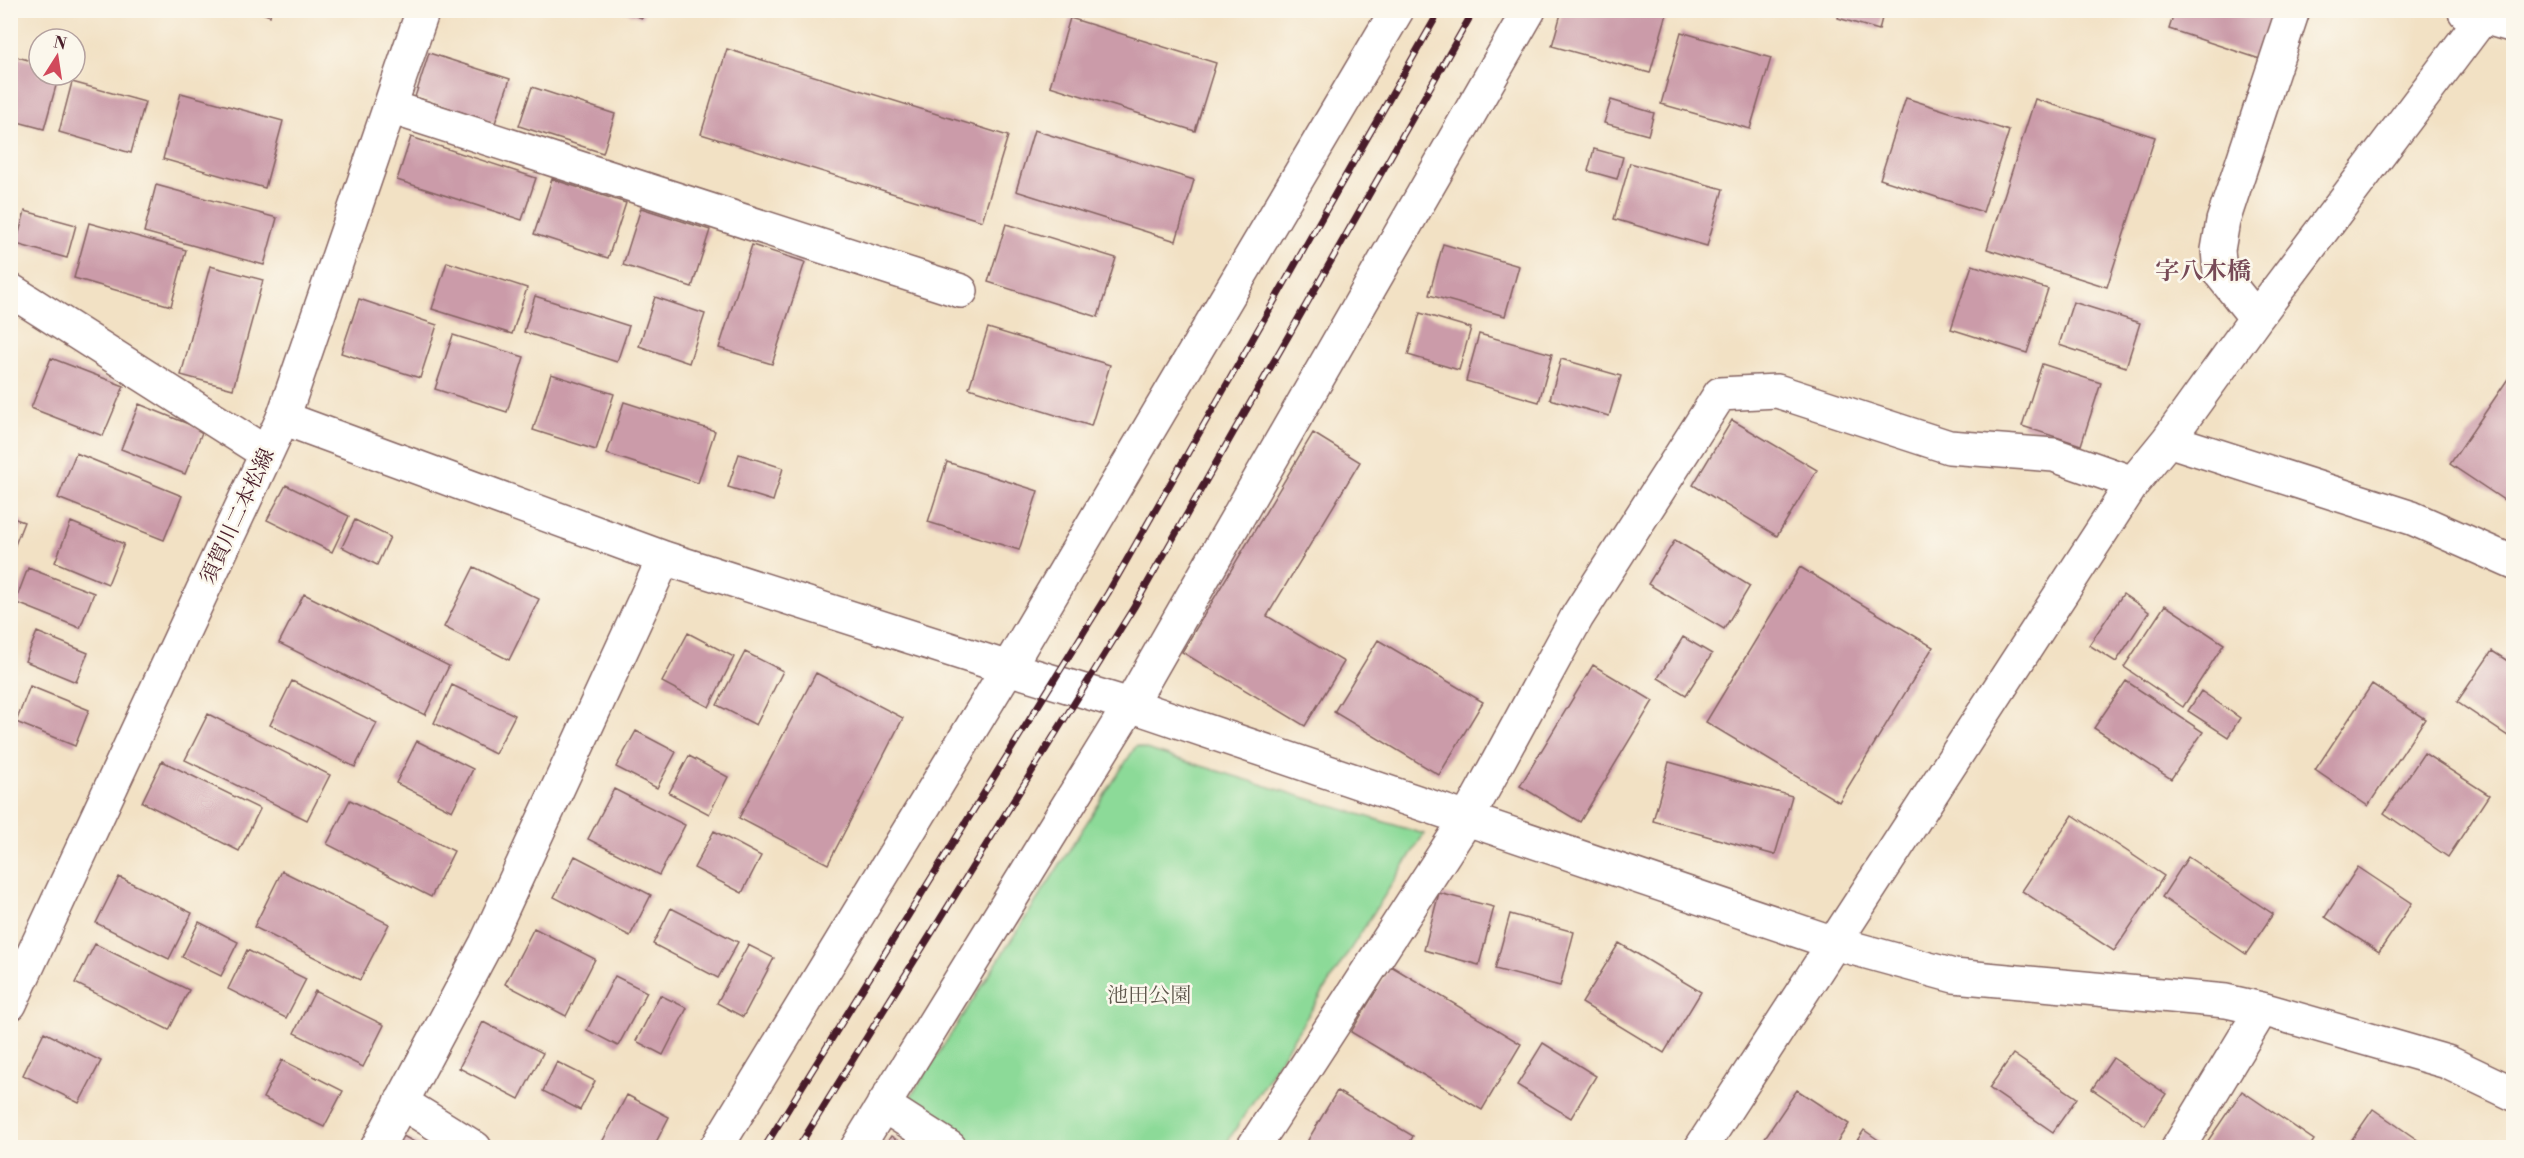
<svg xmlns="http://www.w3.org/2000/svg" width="2524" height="1158" font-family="'Libre Bodoni','Noto Serif JP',serif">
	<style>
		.green { fill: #8cda98; stroke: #6b7c62; stroke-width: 1.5 }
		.building { fill: #cb9ba9 }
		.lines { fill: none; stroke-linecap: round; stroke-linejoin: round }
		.minor-casing { stroke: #856361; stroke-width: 36 }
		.major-casing { stroke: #856361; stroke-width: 36 }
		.minor { stroke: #fff; stroke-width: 33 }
		.major { stroke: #fff; stroke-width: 33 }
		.rail-casing { stroke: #4a1f2b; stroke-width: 7 }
		.rail { stroke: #fbf7ec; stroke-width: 4.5; stroke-dasharray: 14; stroke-linecap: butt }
		.labels { text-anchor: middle; stroke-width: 5; stroke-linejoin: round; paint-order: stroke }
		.street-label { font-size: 21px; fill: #4a1f2b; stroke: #fbf7ec }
		.park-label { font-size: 21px; fill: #5e574c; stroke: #fbf7ec }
		.quarter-label { font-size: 24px; font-weight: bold; fill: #774a57; stroke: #fbf7ec }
	</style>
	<rect width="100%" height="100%" fill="#fbf7ec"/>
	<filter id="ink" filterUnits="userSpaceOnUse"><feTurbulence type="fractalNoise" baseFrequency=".0167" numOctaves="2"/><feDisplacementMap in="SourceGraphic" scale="12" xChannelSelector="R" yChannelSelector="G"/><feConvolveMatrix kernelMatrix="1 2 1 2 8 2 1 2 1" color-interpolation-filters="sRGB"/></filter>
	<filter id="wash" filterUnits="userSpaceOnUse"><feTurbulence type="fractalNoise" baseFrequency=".008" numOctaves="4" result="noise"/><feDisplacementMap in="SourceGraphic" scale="24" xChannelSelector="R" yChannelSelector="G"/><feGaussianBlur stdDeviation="1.35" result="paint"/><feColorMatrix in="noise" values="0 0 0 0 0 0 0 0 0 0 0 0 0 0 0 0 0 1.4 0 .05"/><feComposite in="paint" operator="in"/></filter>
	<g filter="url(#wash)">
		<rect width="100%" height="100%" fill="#f2e1c4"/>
		<!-- green -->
		<path class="green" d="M1136 746 1424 834 1224 1147H981L906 1104Z"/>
		<g id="blocks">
			<!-- building -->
			<path class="building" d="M254 10H271L270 16Z
				M620 10H645L642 18Z
				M1562 10H1668L1650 73 1552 46Z
				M1840 10H1884L1879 30 1838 18Z
				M2175 10H2279L2263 60 2169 29Z
				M1070 18 1216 63 1195 131 1050 86Z
				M1681 32 1771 58 1750 129 1661 104Z
				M727 49 1008 136 982 221 701 134Z
				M429 53 510 79 495 123 415 97Z
				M10 55 39 63V75H59L44 129 10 120Z
				M72 82 145 102 131 153 59 132Z
				M532 87 615 114 603 153 519 126Z
				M181 93 283 121 265 188 163 159Z
				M1906 98 2009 131 1983 212 1880 179Z
				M2035 99 2155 137 2107 287 1987 249Z
				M1611 100 1654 113 1648 135 1604 123Z
				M1034 130 1194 180 1176 241 1016 191Z
				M411 137 536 178 522 220 397 180Z
				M1594 149 1623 157 1617 179 1588 171Z
				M1630 163 1723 189 1707 246 1614 219Z
				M552 179 626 203 608 258 534 234Z
				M156 185 277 218 264 265 144 232Z
				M641 208 710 230 692 287 623 265Z
				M25 211 76 225 67 258 16 244Z
				M89 223 186 250 171 306 74 278Z
				M1006 224 1116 258 1098 317 988 282Z
				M1443 244 1519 266 1505 316 1429 295Z
				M752 245 805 262 772 364 719 348Z
				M447 262 527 288 512 334 432 309Z
				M1972 265 2048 289 2027 353 1951 329Z
				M210 266 263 280 233 389 181 375Z
				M535 296 629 326 617 362 524 332Z
				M655 297 705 314 689 363 639 346Z
				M359 299 437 325 420 378 341 353Z
				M2073 302 2140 323 2126 367 2059 345Z
				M1420 313 1471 328 1459 370 1408 355Z
				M988 328 1110 365 1091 426 969 388Z
				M1479 334 1552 354 1539 402 1466 381Z
				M453 335 524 357 507 412 435 389Z
				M51 358 124 386 103 436 31 408Z
				M1561 359 1621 376 1609 416 1550 399Z
				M2042 364 2101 383 2081 445 2022 426Z
				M2514 370V493L2507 502 2450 464Z
				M551 374 614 394 596 450 533 430Z
				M624 402 715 431 698 483 607 454Z
				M139 404 203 430 185 474 121 449Z
				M1732 420 1817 470 1777 536 1693 485Z
				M1313 433 1360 462 1267 616 1344 662 1305 726 1182 652Z
				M76 453 182 496 164 540 58 498Z
				M739 454 783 468 773 501 728 487Z
				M947 462 1038 491 1019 550 928 522Z
				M286 485 349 516 332 552 267 520Z
				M10 517 24 522 11 555H10Z
				M355 520 390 537 377 565 342 547Z
				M71 522 124 544 108 584 55 562Z
				M1675 540 1750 586 1724 629 1648 584Z
				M474 567 539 599 509 660 444 627Z
				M1800 567 1933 647 1839 802 1706 722Z
				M28 568 94 593 80 628 15 602Z
				M304 594 449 666 425 715 279 643Z
				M2123 594 2149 612 2116 662 2089 645Z
				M2165 605 2224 644 2183 707 2124 667Z
				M37 632 88 653 76 682 25 661Z
				M688 633 734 657 709 707 662 682Z
				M1683 637 1712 654 1686 695 1658 678Z
				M1378 640 1483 702 1439 775 1334 712Z
				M2492 651 2514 665V740L2457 702Z
				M745 652 783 671 756 725 717 705Z
				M1593 665 1653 701 1580 822 1520 786Z
				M816 673 903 718 828 864 739 818Z
				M292 681 377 723 355 767 270 725Z
				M2126 681 2203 732 2171 779 2094 728Z
				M2372 684 2425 719 2368 806 2315 770Z
				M452 685 515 715 495 754 434 723Z
				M30 686 89 710 75 746 16 722Z
				M2201 691 2240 718 2228 737 2188 711Z
				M208 714 330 775 307 820 185 760Z
				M636 731 676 752 657 788 616 767Z
				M417 741 473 769 452 811 396 783Z
				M2424 753 2489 795 2448 857 2384 813Z
				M689 756 728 777 709 814 669 793Z
				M162 761 260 809 239 851 142 802Z
				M1669 762 1792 796 1775 855 1653 821Z
				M614 789 685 825 659 875 588 839Z
				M350 800 454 851 431 897 327 844Z
				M2073 815 2164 876 2114 951 2022 891Z
				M714 831 761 856 742 893 694 868Z
				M575 856 651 895 630 936 554 897Z
				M2188 857 2273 914 2246 954 2162 897Z
				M2358 867 2412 903 2379 952 2325 917Z
				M282 871 389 924 360 980 254 927Z
				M119 877 192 913 169 959 96 923Z
				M1439 893 1494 907 1479 965 1424 950Z
				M671 908 738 942 718 978 653 944Z
				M1510 914 1574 932 1560 986 1495 969Z
				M199 922 238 942 221 976 182 957Z
				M534 928 595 959 566 1016 505 984Z
				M1619 943 1701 992 1664 1053 1582 1003Z
				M95 944 189 990 169 1030 75 983Z
				M748 945 774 958 743 1017 717 1003Z
				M247 950 306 979 286 1018 228 989Z
				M1391 966 1521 1044 1482 1110 1351 1032Z
				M615 976 647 992 618 1046 587 1030Z
				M315 991 384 1025 363 1067 294 1033Z
				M660 995 687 1008 663 1055 636 1041Z
				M483 1022 543 1053 519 1099 459 1068Z
				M44 1032 101 1061 79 1103 23 1075Z
				M1543 1043 1596 1076 1571 1118 1517 1085Z
				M2013 1054 2077 1098 2053 1132 1989 1088Z
				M2113 1058 2166 1094 2145 1125 2092 1089Z
				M282 1060 343 1091 324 1127 263 1098Z
				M557 1062 595 1081 580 1110 543 1091Z
				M1797 1090 1849 1124 1833 1148H1758Z
				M1337 1091 1413 1136 1407 1148H1320L1308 1140Z
				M2242 1091 2314 1140 2309 1148H2203Z
				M627 1095 669 1117 653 1148H599Z
				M2373 1109 2429 1148H2346Z
				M1864 1130 1890 1148H1852Z
				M396 1132 425 1148H388Z
				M891 1136 909 1148H883Z"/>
		</g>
	</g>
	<g filter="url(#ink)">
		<use href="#blocks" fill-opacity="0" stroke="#856361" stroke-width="1.5"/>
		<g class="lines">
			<defs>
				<path id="minor" d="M2465 12 2514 26
					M390 107 961 291
					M10 290 266 453
					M2256 318 2220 273 2218 250 2223 221 2293 10
					M283 418 664 558 1008 668 1130 705 1834 943 1954 976 2226 1001 2262 1009 2447 1062 2514 1094
					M2168 440 2412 518 2514 563
					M401 1102 475 1148
					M883 1105 950 1148
					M377 1148 486 944 664 558
					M716 1148 1008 668 1397 10
					M857 1148 1130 705 1529 10
					M1253 1148 1468 817 1577 617 1720 394 1777 391 1949 447 2054 455 2133 483
					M1701 1148 2133 483 2168 440 2256 318 2488 10
					M2178 1148 2262 1009"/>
				<path id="major" d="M10 1004 283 418 423 10"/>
			</defs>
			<!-- minor casing -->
			<use href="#minor" class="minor-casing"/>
			<!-- major casing -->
			<use href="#major" class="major-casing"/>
			<!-- minor -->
			<use href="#minor" class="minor"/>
			<!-- major -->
			<use href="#major" class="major"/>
			<defs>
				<path id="rail" d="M764 1148 1108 593 1440 10
					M798 1148 1134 607 1474 10"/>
			</defs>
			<!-- rail casing -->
			<use href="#rail" class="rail-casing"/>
			<!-- rail -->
			<use href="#rail" class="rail"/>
		</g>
	</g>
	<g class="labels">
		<!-- street labels -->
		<g class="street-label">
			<text transform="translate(237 516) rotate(-65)" y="7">須賀川二本松線</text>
		</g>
		<!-- park labels -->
		<g class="park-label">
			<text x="1149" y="1002">池田公園</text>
		</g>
		<!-- quarter labels -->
		<g class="quarter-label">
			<text x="2203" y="279">字八木橋</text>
		</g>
	</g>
	<!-- margin -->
	<rect width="2524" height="1158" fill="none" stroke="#fbf7ec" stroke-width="36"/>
	<!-- north arrow -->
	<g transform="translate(57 57) rotate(12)"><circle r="28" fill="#fbf7ec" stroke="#b4a19f" stroke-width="1.5"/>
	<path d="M0-4.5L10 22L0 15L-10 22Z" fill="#d1495b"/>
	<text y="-9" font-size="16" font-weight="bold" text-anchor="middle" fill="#4a1f2b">N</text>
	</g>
</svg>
